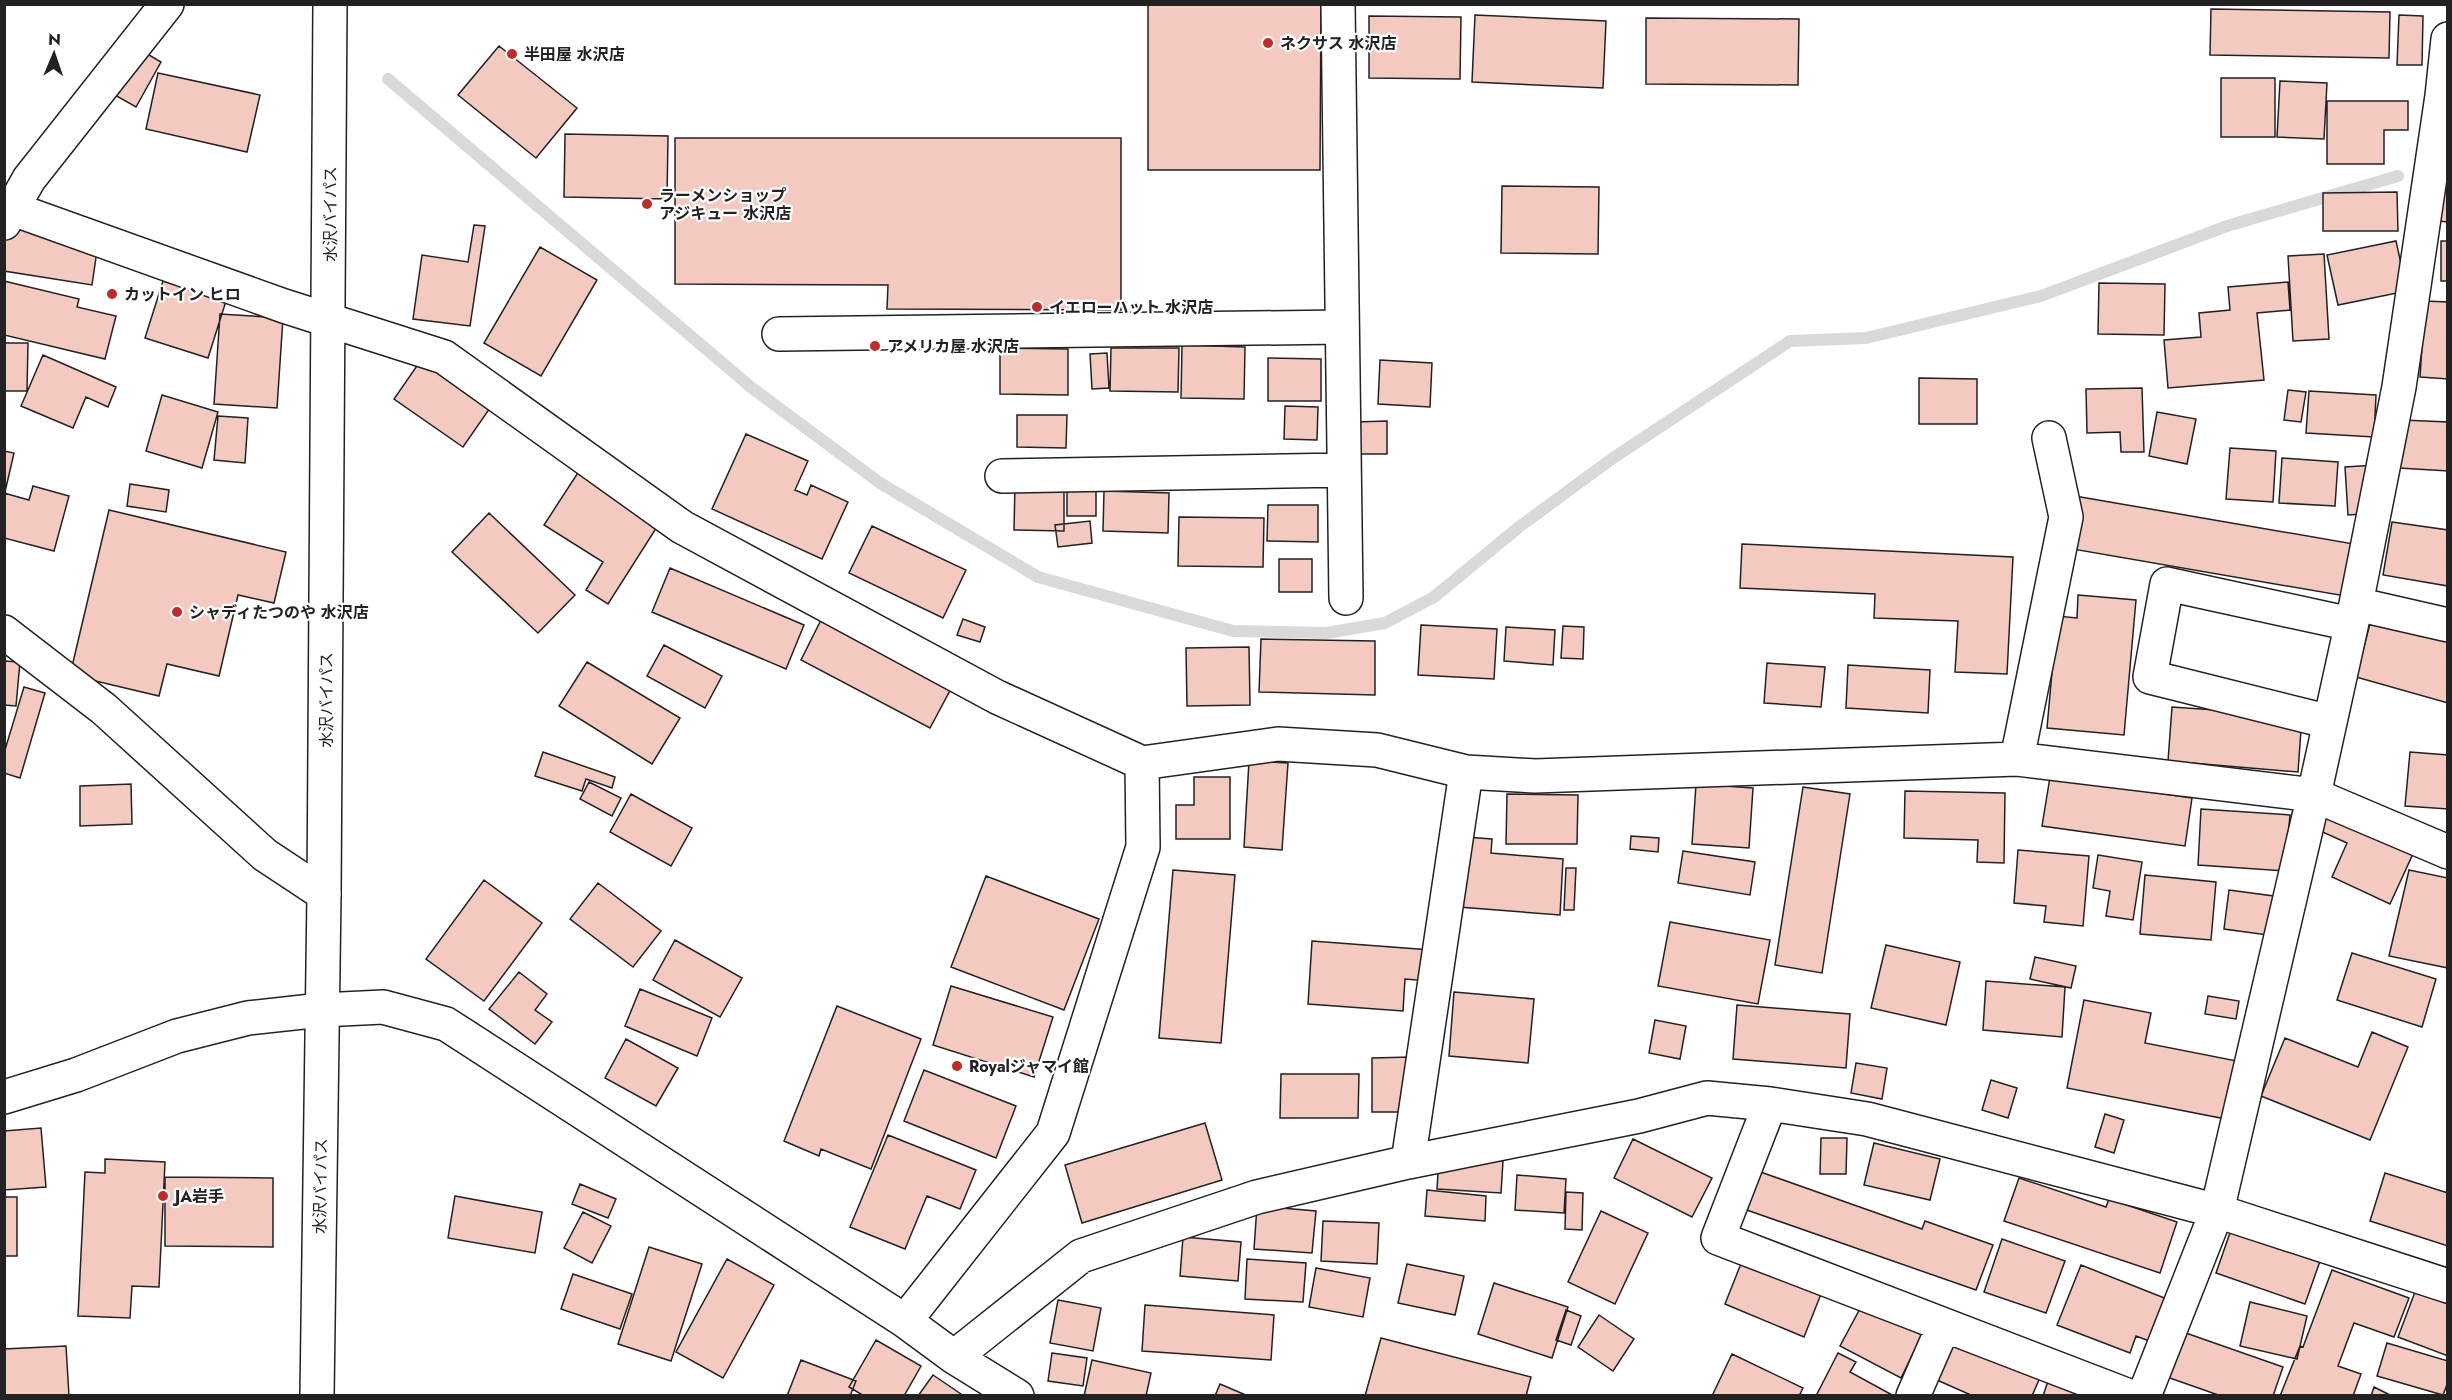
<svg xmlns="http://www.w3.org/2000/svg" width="2452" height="1400" font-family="Jost,'Noto Sans JP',sans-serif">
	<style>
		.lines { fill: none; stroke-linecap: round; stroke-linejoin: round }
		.stream { stroke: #d9d9d9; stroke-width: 12 }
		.building { fill: #f3c9c0; stroke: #222; stroke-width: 1.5 }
		.minor-casing { stroke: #222; stroke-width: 36 }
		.highway-casing { stroke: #222; stroke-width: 36 }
		.minor { stroke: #fff; stroke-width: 33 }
		.highway { stroke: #fff; stroke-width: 33 }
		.poi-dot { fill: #c62828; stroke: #fff; stroke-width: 2 }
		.labels { text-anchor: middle; stroke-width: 4.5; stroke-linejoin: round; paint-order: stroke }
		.poi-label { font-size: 16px; font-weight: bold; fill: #222; stroke: #fff; text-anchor: start }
		.street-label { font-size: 16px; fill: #222; stroke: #fff }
	</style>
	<rect width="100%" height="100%" fill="#fff"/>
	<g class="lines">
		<!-- stream -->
		<path class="stream" d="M388 79 752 388 880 483 1038 577 1233 631 1326 633 1385 623 1434 597 1519 527 1613 458 1790 341 1866 338 2041 296 2227 226 2398 176"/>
	</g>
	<!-- building -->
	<path class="building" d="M1148 4H1321L1320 170H1148Z
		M2211 9 2390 12 2389 58 2210 55Z
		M1475 15 1606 21 1603 88 1472 82Z
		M2399 15 2423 16 2422 65H2397Z
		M1369 16 1461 17 1460 79 1369 78Z
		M1646 18 1799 19 1798 85 1646 84Z
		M499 46 577 108 536 158 458 95Z
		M139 49 161 62 136 107 113 94Z
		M158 73 260 95 247 152 146 129Z
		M2221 78H2275V137H2221Z
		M2280 81 2327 83 2324 139 2277 137Z
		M2327 101H2408V130H2384V164H2327Z
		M565 134 668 136 667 199 564 197Z
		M675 138H1121V310L887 309 888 285 675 284Z
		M2433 177 2448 179V222L2428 220Z
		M1502 186 1599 187 1598 254 1501 253Z
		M2397 192 2398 231H2323V193Z
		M6 222 99 237 92 285 4 271Z
		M474 225 485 226 470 326 413 319 422 255 468 262Z
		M2396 241 2407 291 2338 305 2327 255Z
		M2441 241H2448V281H2441Z
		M540 247 597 280 541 376 484 343Z
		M2324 254 2329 339 2293 341 2288 256Z
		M4 281 79 299 77 307 116 316 105 359 4 335Z
		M163 281 226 301 208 358 145 338Z
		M2288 282 2290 310 2257 313 2264 380 2168 388 2164 340 2201 337 2199 313 2230 310 2228 287Z
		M2099 283 2165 284 2164 335 2098 334Z
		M2425 301 2448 302V379L2420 377Z
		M220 314 283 318 277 408 214 404Z
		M4 343H28L27 391H4Z
		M1182 345 1245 347 1244 399 1181 398Z
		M1000 348 1068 349V395L1000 394Z
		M1111 348H1179L1178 392 1110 391Z
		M1107 353 1109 388 1092 389 1090 354Z
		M43 355 116 387 108 407 86 397 73 428 21 406Z
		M1268 358 1321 359V401H1268Z
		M421 360 490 408 463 447 394 399Z
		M1380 360 1432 363 1430 407 1378 404Z
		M1919 378 1977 379V424H1919Z
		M2142 388 2144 452H2121L2120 432 2087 433 2086 389Z
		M2288 390 2306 392 2301 422 2284 420Z
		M2309 391 2376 395 2374 437 2306 433Z
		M162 395 218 412 202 468 146 451Z
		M1285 406 1318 407 1317 440 1284 439Z
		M2157 412 2196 419 2187 464 2149 456Z
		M1017 415H1067L1066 448 1017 447Z
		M218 416 248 418 245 463 214 460Z
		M2402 420 2448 422V471L2399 468Z
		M1387 421V454H1355V422Z
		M746 434 808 461 795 490 807 495 811 485 848 502 822 559 712 509Z
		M2230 448 2276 451 2273 502 2226 499Z
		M4 451 14 453 5 492H4Z
		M2282 458 2338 462 2335 506 2279 503Z
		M2376 465 2379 513 2348 515 2345 467Z
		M581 468 662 519 608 604 586 590 603 562 544 525Z
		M1015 483H1064V531L1014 530Z
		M130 484 169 490 166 512 127 506Z
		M1067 485H1096V516H1067Z
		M33 486 69 496 54 551 4 538V493L29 500Z
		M1104 491 1169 493 1168 533 1103 531Z
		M2069 495 2354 544 2345 596 2061 547Z
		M1268 505H1318V542L1267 541Z
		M109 510 286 552 274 603 238 595 219 676 167 664 159 696 70 675Z
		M489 513 575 595 538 633 452 552Z
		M1179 517 1264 518 1263 567 1178 566Z
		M1090 521 1092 543 1058 547 1055 525Z
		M2392 522 2448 530V586L2383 575Z
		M872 526 966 570 943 618 849 573Z
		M1742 544 2013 557 2007 674 1955 672 1958 621 1874 618 1875 594 1740 588Z
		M1279 559H1312V592H1279Z
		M670 568 804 625 786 669 652 612Z
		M2078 595 2136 600 2124 735 2047 728 2057 616 2077 618Z
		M824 614 954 683 930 728 801 660Z
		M2372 616 2448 637V703L2356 677Z
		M963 619 985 627 980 642 957 635Z
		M1421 625 1497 629 1494 679 1418 675Z
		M1563 626 1584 627 1583 659 1561 658Z
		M1506 627 1555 630 1553 665 1504 661Z
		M1261 639 1375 641V695L1259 692Z
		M664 645 722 676 705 708 647 676Z
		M1249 647 1250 705 1187 706 1186 648Z
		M4 661 20 662 16 706 4 705Z
		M587 662 680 718 652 764 559 706Z
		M1767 663 1825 667 1821 707 1764 703Z
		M1848 665 1930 670 1928 713 1846 708Z
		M24 687 45 693 20 778 4 773V753Z
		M2172 707 2302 716 2298 772 2168 761Z
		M543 752 615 777 612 788 586 779 582 791 535 776Z
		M2410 752 2448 755V809L2405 806Z
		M1249 761 1288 763 1282 850 1244 847Z
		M1194 777H1230V839H1176V805H1194Z
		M2050 777 2192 798 2185 846 2042 826Z
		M589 782 621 798 612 816 580 799Z
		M131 784 132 824 80 826V786Z
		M1696 784 1753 788 1749 848 1692 844Z
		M1803 787 1850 794 1822 973 1775 965Z
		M1905 791 2005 793 2004 863 1977 862 1978 840 1904 838Z
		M631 794 692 828 671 866 610 832Z
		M1507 794 1578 795 1577 844H1506Z
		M2330 804 2417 845 2390 904 2332 877 2347 843 2318 830Z
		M2201 809 2290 815 2285 871 2198 865Z
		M1631 836 1659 838 1658 852 1630 849Z
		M1465 837 1492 839 1491 853 1563 859 1560 915 1459 907Z
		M2018 850 2089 856 2083 926 2044 922 2046 906 2014 903Z
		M1683 851 1755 862 1750 895 1678 883Z
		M2098 855 2142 862 2133 920 2106 916 2110 891 2093 888Z
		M1566 868H1576L1574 910H1564Z
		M1173 870 1235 875 1221 1043 1159 1038Z
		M2409 870 2448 878V968L2389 956Z
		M2145 875 2216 882 2211 940 2140 934Z
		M986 876 1099 919 1064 1010 951 967Z
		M484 880 542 923 484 1001 426 959Z
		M598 883 661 931 633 967 570 919Z
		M2229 890 2281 897 2275 936 2224 929Z
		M1670 922 1770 940 1758 1004 1658 986Z
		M675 940 742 978 720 1017 653 980Z
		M1312 941 1431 950 1429 981 1405 979 1403 1011 1308 1004Z
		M1886 945 1960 962 1946 1025 1871 1008Z
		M2352 953 2436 979 2422 1027 2337 1000Z
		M2035 957 2076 966 2071 988 2030 979Z
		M519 972 547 994 535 1010 552 1022 535 1044 489 1009Z
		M1986 981 2065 987 2062 1037 1983 1030Z
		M951 986 1053 1017 1034 1077 933 1045Z
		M640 989 712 1018 697 1056 625 1026Z
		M1454 992 1534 999 1528 1063 1449 1056Z
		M2208 996 2239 1001 2236 1019 2205 1014Z
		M2084 1000 2151 1013 2145 1043 2242 1062 2231 1120 2067 1088Z
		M1737 1005 1850 1014 1846 1068 1733 1059Z
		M837 1006 921 1039 871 1169 821 1149 819 1156 784 1141Z
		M1655 1020 1686 1026 1680 1059 1649 1053Z
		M2372 1032 2408 1047 2370 1140 2261 1096 2285 1038 2358 1067Z
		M626 1039 678 1068 656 1106 605 1078Z
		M1411 1057 1412 1112H1372V1058Z
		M1856 1063 1887 1068 1882 1099 1851 1093Z
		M924 1070 1016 1106 996 1158 904 1121Z
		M1281 1074H1359L1358 1118H1280Z
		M1991 1080 2017 1088 2008 1118 1982 1110Z
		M2105 1114 2124 1120 2114 1153 2095 1147Z
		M1205 1123 1222 1180 1082 1223 1065 1165Z
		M41 1128 46 1187 4 1190V1131Z
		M888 1135 976 1170 960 1209 927 1196 905 1249 850 1227Z
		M1821 1138H1847L1846 1174H1820Z
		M1633 1139 1712 1178 1692 1217 1614 1178Z
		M1874 1143 1940 1159 1930 1200 1864 1185Z
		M1439 1157 1503 1161 1501 1193 1437 1189Z
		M105 1159 165 1162 159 1287 132 1286 130 1318 78 1316 85 1172 105 1173Z
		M1755 1170 1922 1229 1925 1221 1993 1245 1976 1290 1741 1208Z
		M2385 1173 2448 1193V1246L2370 1221Z
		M1517 1175 1566 1179 1564 1213 1515 1210Z
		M165 1177 273 1178V1247L165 1246Z
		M2019 1178 2106 1207 2109 1199 2177 1222 2160 1273 2004 1221Z
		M580 1184 616 1199 608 1218 572 1204Z
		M1427 1190 1486 1196 1485 1221 1425 1216Z
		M1566 1192 1583 1193 1582 1230 1565 1229Z
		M455 1196 542 1212 535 1253 448 1238Z
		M4 1197H17V1256H4Z
		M1257 1206 1316 1211 1312 1253 1254 1249Z
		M1601 1211 1648 1233 1615 1304 1568 1282Z
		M583 1212 611 1226 592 1263 564 1248Z
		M1323 1221 1379 1223 1377 1264 1321 1261Z
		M2231 1230 2320 1261 2305 1304 2216 1273Z
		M1183 1237 1241 1242 1238 1281 1180 1276Z
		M2002 1239 2065 1261 2046 1313 1984 1292Z
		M649 1247 702 1264 671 1361 618 1344Z
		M1744 1256 1823 1289 1804 1337 1725 1304Z
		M727 1259 774 1285 723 1378 676 1352Z
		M1247 1259 1306 1263 1303 1302 1245 1299Z
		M1407 1264 1464 1276 1455 1315 1398 1303Z
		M2081 1265 2177 1303 2160 1345 2136 1336 2130 1353 2057 1325Z
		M1316 1268 1370 1278 1363 1317 1309 1307Z
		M2332 1270 2409 1298 2394 1337 2354 1323 2338 1366 2361 1374 2353 1396H2280L2300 1346 2303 1347Z
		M573 1274 632 1294 620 1329 561 1309Z
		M1494 1283 1568 1307 1552 1358 1478 1334Z
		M2415 1292 2448 1304V1356L2398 1337Z
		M1058 1300 1101 1308 1093 1351 1050 1343Z
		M2250 1302 2307 1316 2297 1359 2240 1346Z
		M1145 1305 1274 1315 1271 1360 1142 1351Z
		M1862 1305 1922 1335 1901 1378 1840 1346Z
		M1566 1310 1581 1316 1571 1345 1556 1340Z
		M1599 1315 1634 1339 1613 1371 1578 1347Z
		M2183 1332 2283 1367 2273 1396H2221L2167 1377Z
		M1955 1336 2042 1373 2032 1396H1973L1937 1380Z
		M1381 1338 1531 1377 1526 1396H1365Z
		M876 1340 921 1366 904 1396H864L849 1387Z
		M2387 1343 2448 1361V1382L2443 1395 2377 1376Z
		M66 1346 69 1396H4V1349Z
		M1052 1353 1087 1358 1083 1386 1048 1381Z
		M1838 1353 1856 1362 1850 1372 1894 1396H1816Z
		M1732 1354 1803 1388 1799 1396H1712Z
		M801 1360 856 1381 850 1396H787Z
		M1092 1360 1151 1373 1146 1396H1084Z
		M933 1375 961 1394 960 1396H918Z
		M2048 1381 2090 1396H2043Z
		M1220 1384 1248 1396H1215Z
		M2374 1387 2392 1396H2371Z"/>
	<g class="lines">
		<defs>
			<path id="minor" d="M1338 4 1346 598
				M13 209 284 306 444 357 682 527 997 697 1142 763 1143 847 1053 1133 905 1321
				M4 223 29 179 167 4
				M779 334 1342 327
				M1002 476 1344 470
				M2356 604 2448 625
				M4 632 104 709 265 855 324 894
				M2330 722 2150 677 2167 584 2351 624
				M2017 759 2066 517 2049 438
				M1142 763 1278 744 1377 750 1466 772 1408 1162
				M1466 772 1535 776 2017 759 2314 795 2448 852
				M4 1097 76 1075 177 1036 248 1018 321 1010 383 1007 446 1024 905 1321 954 1357 1017 1396
				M1770 1104 1718 1238 2129 1396
				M954 1357 1081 1256 1257 1197 1408 1162 1639 1116 1707 1098 1770 1104 1867 1119 2217 1211 2448 1286
				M1913 1396 1944 1325
				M2144 1396 2217 1211 2314 795 2356 604 2399 387 2442 96 2448 39"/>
			<path id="highway" d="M317 1396 324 894 330 4"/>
		</defs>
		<!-- minor casing -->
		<use href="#minor" class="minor-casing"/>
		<!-- highway casing -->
		<use href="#highway" class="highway-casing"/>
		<!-- minor -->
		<use href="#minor" class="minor"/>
		<!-- highway -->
		<use href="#highway" class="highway"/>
	</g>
	<!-- markers -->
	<g class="poi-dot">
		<circle cx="1268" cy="43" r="6"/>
		<circle cx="512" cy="54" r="6"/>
		<circle cx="647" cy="204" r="6"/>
		<circle cx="112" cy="294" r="6"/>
		<circle cx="1037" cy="307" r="6"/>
		<circle cx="875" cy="346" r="6"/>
		<circle cx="177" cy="612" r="6"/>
		<circle cx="957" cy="1066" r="6"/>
		<circle cx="163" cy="1196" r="6"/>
	</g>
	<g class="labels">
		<!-- poi labels -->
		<g class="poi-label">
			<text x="1280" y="49">ネクサス 水沢店</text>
			<text x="524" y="60">半田屋 水沢店</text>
			<text x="659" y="201">ラーメンショップ<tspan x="659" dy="18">アジキュー 水沢店</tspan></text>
			<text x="124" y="300">カットイン ヒロ</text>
			<text x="1049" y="313">イエローハット 水沢店</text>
			<text x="887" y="352">アメリカ屋 水沢店</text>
			<text x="189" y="618">シャディたつのや 水沢店</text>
			<text x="969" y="1072">Royalジャマイ館</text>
			<text x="175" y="1202">JA岩手</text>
		</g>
		<!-- street labels -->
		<g class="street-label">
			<text transform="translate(330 214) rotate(-90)" y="6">水沢バイパス</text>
			<text transform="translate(326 700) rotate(-90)" y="6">水沢バイパス</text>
			<text transform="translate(320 1186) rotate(-89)" y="6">水沢バイパス</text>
		</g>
	</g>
	<!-- border -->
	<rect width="2452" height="1400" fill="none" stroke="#222222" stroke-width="12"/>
	<!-- north arrow -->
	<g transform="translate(54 54) rotate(2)" stroke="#ffffff" stroke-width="4.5" paint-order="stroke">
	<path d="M0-4.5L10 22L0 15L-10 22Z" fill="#222222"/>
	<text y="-9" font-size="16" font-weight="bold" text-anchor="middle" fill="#222222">N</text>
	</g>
</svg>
